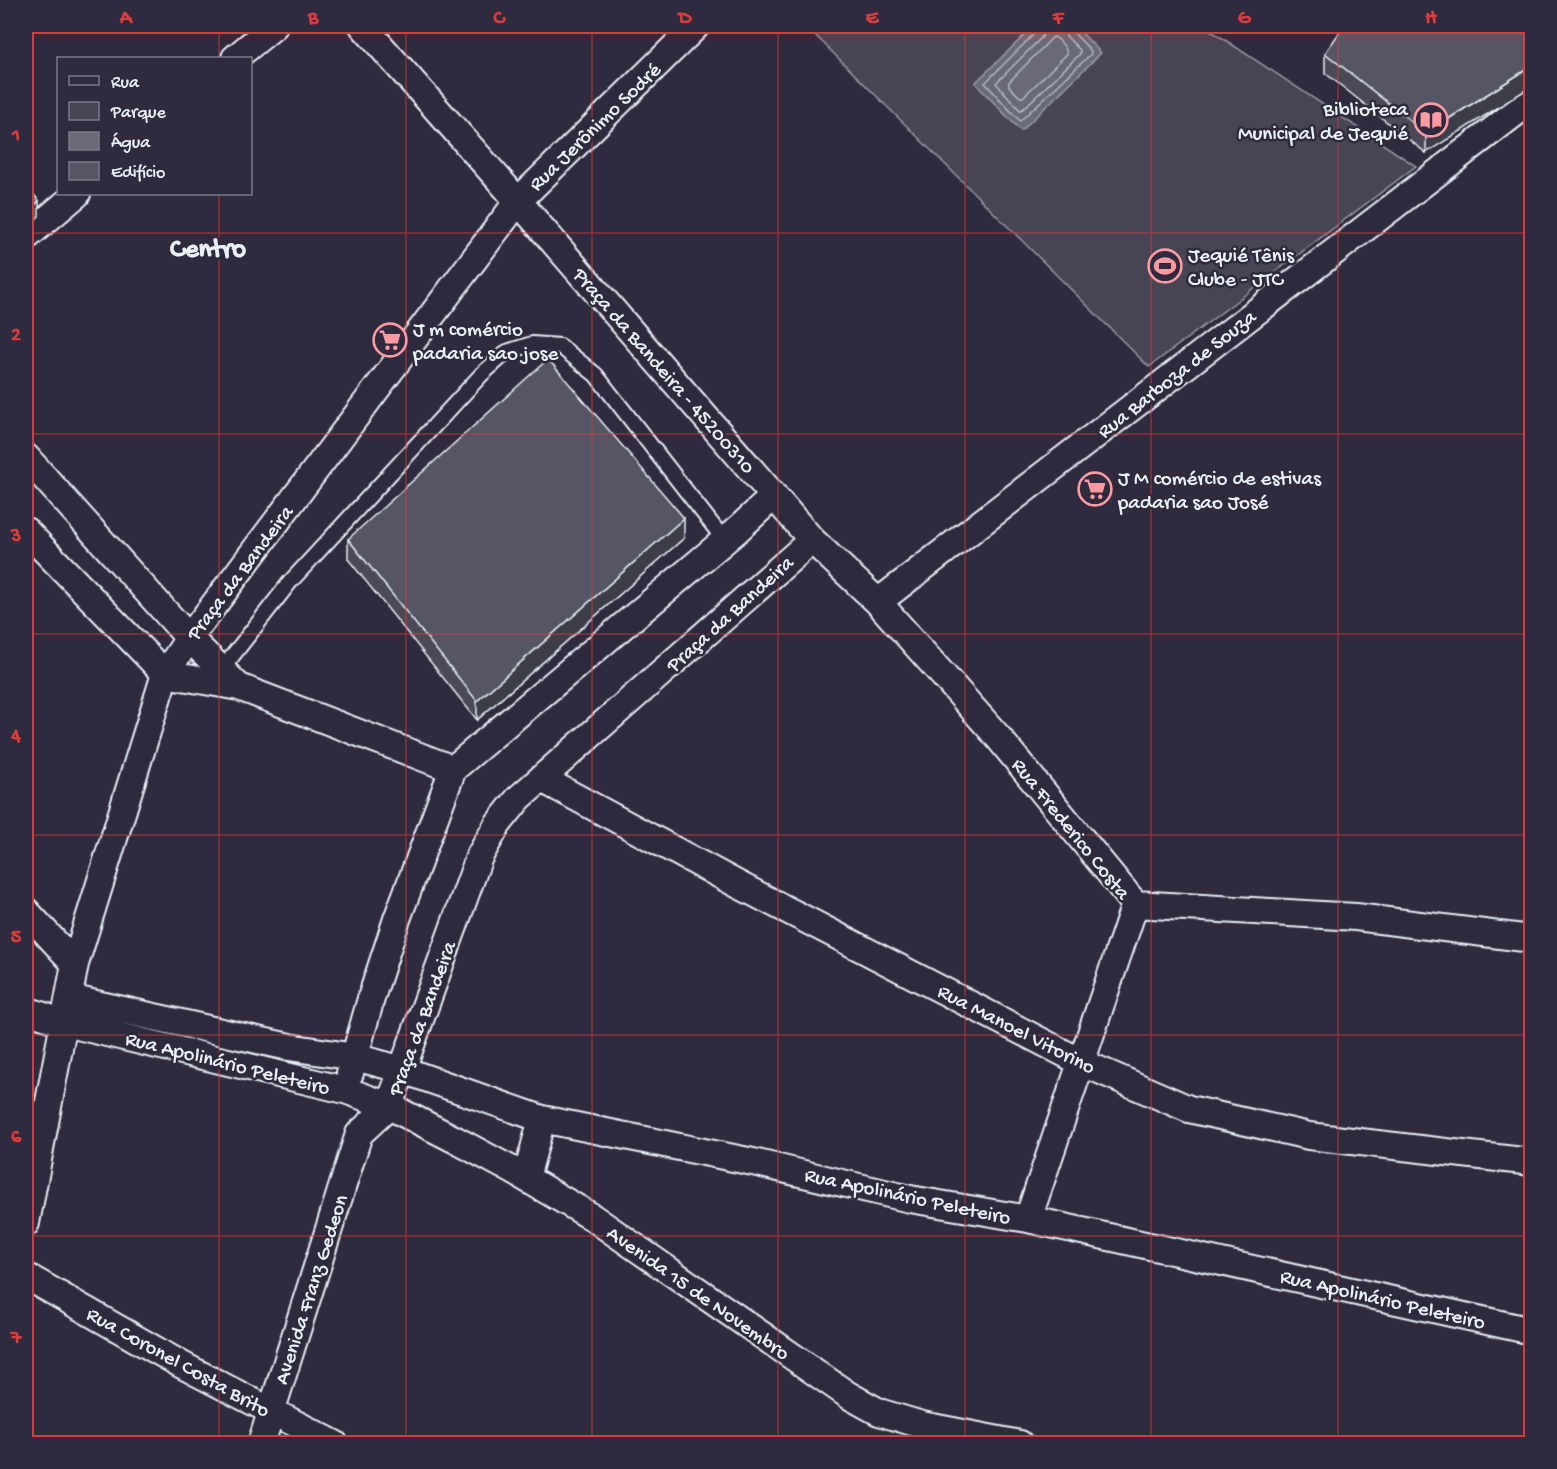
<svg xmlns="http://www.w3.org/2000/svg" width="1557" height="1469" font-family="'Gochi Hand',sans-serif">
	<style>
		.green { fill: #464455; stroke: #979aa6; stroke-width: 1.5 }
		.water { fill: #696978; stroke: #9c9fab; stroke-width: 1.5 }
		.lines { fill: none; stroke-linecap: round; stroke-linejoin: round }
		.shore { stroke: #b5bbc5; stroke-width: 1.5 }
		.service-casing { stroke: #e8f1f8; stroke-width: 18 }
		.minor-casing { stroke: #e8f1f8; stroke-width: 30 }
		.service { stroke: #2f2a3d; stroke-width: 14 }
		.minor { stroke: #2f2a3d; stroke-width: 26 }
		.wall { fill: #4b4957; stroke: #e8f1f8; stroke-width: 1.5 }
		.shaded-wall { fill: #3d3c47; stroke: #e8f1f8; stroke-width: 1.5 }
		.building { fill: #575565; stroke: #e8f1f8; stroke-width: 1.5 }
		.grid { fill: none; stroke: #d83c3d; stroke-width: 1.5; stroke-opacity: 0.55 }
		.labels { text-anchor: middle; stroke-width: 5; stroke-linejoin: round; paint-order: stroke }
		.poi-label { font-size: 21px; fill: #e8f1f8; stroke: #2f2a3d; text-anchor: start }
		.street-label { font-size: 21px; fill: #e8f1f8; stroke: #2f2a3d }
		.district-label { font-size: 27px; font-weight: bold; fill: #e8f1f8; stroke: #2f2a3d }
		.neatline { fill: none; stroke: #d83c3d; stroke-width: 2 }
		.grid-label { font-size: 20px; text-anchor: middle; font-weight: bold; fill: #d83c3d }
	</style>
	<rect width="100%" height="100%" fill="#2f2a3d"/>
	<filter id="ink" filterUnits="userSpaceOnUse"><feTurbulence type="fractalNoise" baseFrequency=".0167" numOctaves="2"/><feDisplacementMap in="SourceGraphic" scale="12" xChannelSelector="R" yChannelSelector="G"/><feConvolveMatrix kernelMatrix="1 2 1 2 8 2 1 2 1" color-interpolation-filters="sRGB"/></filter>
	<g filter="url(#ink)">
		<!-- green -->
		<path class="green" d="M806 26H1204L1416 166 1149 367Z"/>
		<!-- water -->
		<path class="water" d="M1034 26H1075L1101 53 1021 131 975 83Z"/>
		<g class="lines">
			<!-- shore -->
			<path class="shore" d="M1038 26 1036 32 985 83 1020 121 1091 54V51L1072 31 1071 26
				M1045 26 1042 37 996 83 1020 110 1023 109 1080 54V50L1066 36 1063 26
				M1053 37C1058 37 1067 49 1067 54L1023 97H1020L1009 86V82Z"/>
			<defs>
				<path id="service" d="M219 673 290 582 482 374 507 352 532 344 560 346 596 375 725 541"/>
				<path id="minor" d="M363 26 518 201 812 540 878 602 998 737 1135 904 1356 917 1532 939
					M235 58 274 26
					M26 237 77 194
					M26 457 189 638 239 687
					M26 531 165 674 239 687 453 769
					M878 602 1532 100
					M542 779 737 884 1083 1063 1189 1109 1309 1136 1532 1162
					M26 911 75 964
					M69 998 289 1047 355 1057 403 1070 542 1119 753 1162 910 1199 1028 1219 1532 1331
					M26 1010 65 1023 345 1090 389 1106 456 1140 512 1170 592 1217 848 1395 879 1412 922 1425 1020 1444
					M350 1073 372 995 397 919 453 769 737 530 774 496
					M526 1178 542 1119
					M1028 1219 1135 904
					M26 1223 75 964 165 674 189 638 518 201 696 26
					M26 1276 182 1365 335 1444
					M261 1444 359 1134 389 1106 479 857 498 824 519 798 812 540"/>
			</defs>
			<!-- service casing -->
			<use href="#service" class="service-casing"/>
			<!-- minor casing -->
			<use href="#minor" class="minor-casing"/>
			<!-- service -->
			<use href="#service" class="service"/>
			<!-- minor -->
			<use href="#minor" class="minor"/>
		</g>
		<!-- wall -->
		<path class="wall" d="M1532 26 1426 153 1325 73V53Z
			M684 538 477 720 348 559V539Z"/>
		<!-- shaded-wall -->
		<path class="shaded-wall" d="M1532 66V86L1426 153V133Z
			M39 201V216L26 229V213Z
			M684 518V538L477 720V701Z"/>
		<!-- building -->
		<path class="building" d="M1344 26H1532V66L1426 133 1325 53Z
			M26 185 39 201 26 213Z
			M548 359 684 518 477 701 348 539Z"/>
	</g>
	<!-- grid -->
	<path class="grid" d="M219 26V58M406 26V1444M592 26V1444M778 26V1444M965 26V1444M1151 26V1444M1338 26V1444M219 194V1444M26 233H1532M26 434H1532M26 634H1532M26 835H1532M26 1035H1532M26 1236H1532"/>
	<!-- icons -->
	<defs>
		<symbol id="library-ring" viewBox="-11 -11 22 22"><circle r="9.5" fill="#2f2a3d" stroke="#ff9aa2" stroke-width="1.5"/><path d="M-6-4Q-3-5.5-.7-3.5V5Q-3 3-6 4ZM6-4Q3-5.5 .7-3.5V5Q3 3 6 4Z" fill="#ff9aa2"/></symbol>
		<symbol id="stadium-ring" viewBox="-11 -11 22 22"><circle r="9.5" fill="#2f2a3d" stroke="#ff9aa2" stroke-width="1.5"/><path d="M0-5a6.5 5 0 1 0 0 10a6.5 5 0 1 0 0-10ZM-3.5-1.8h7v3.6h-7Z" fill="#ff9aa2"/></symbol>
		<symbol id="supermarket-ring" viewBox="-11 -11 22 22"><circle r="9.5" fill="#2f2a3d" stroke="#ff9aa2" stroke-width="1.5"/><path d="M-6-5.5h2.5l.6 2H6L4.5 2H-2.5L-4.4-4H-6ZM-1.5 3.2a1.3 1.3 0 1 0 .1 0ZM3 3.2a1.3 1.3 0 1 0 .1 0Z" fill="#ff9aa2"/></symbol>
	</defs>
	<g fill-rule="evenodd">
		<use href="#library-ring" x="1412" y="101" width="38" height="38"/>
		<use href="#stadium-ring" x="1146" y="247" width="38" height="38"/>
		<use href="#supermarket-ring" x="371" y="321" width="38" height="38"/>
		<use href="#supermarket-ring" x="1076" y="470" width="38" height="38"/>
	</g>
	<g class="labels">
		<!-- poi labels -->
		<g class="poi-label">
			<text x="1408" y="115" text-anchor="end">Biblioteca<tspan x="1408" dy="24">Municipal de Jequié</tspan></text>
			<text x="1188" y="261">Jequié Tênis<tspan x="1188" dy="24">Clube - JTC</tspan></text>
			<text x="413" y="335">J m comércio<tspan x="413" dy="24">padaria sao jose</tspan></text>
			<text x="1118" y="484">J M comércio de estivas<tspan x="1118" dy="24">padaria sao José</tspan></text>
		</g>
		<!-- street labels -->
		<g class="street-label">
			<text transform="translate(594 126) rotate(-44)" y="7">Rua Jerônimo Sodré</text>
			<text transform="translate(665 370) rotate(49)" y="7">Praça da Bandeira - 45200310</text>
			<text transform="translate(1176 373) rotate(-38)" y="7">Rua Barboza de Souza</text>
			<text transform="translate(239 572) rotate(-53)" y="7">Praça da Bandeira</text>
			<text transform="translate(729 613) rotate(-42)" y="7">Praça da Bandeira</text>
			<text transform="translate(1072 828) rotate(51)" y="7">Rua Frederico Costa</text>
			<text transform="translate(421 1018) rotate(-70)" y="7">Praça da Bandeira</text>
			<text transform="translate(1017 1028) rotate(27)" y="7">Rua Manoel Vitorino</text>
			<text transform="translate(228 1062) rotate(14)" y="7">Rua Apolinário Peleteiro</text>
			<text transform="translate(908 1195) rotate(12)" y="7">Rua Apolinário Peleteiro</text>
			<text transform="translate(310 1289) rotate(-72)" y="7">Avenida Franz Gedeon</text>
			<text transform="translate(699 1292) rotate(35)" y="7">Avenida 15 de Novembro</text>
			<text transform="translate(1383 1298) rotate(13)" y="7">Rua Apolinário Peleteiro</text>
			<text transform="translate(179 1361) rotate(29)" y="7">Rua Coronel Costa Brito</text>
		</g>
		<!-- district labels -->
		<g class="district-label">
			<text x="208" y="256">Centro</text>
		</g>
	</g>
	<!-- margin -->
	<rect width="1557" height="1469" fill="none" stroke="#2f2a3d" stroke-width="66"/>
	<!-- legend -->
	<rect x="57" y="57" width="195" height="138" fill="#2f2a3d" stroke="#797a88" stroke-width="1.5"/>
	<rect x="69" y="76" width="30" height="9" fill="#2f2a3d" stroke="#797a88" stroke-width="1.5"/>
	<text x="111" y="87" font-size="18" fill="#e8f1f8">Rua</text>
	<rect x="69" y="102" width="30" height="18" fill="#464455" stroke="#797a88" stroke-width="1.5"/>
	<text x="111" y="117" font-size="18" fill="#e8f1f8">Parque</text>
	<rect x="69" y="132" width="30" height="18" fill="#696978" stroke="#797a88" stroke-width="1.5"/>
	<text x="111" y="147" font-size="18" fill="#e8f1f8">Água</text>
	<rect x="69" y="162" width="30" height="18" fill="#575565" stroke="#797a88" stroke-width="1.5"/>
	<text x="111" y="177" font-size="18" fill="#e8f1f8">Edifício</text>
	<rect x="33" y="33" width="1491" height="1403" class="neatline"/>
	<g class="grid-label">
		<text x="126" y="23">A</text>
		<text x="313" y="23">B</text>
		<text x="499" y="23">C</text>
		<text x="685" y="23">D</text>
		<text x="872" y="23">E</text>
		<text x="1058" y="23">F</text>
		<text x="1244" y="23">G</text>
		<text x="1431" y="23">H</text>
		<text x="16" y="140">1</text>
		<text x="16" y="340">2</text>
		<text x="16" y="541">3</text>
		<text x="16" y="741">4</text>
		<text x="16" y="942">5</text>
		<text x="16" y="1142">6</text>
		<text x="16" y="1343">7</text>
	</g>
</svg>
